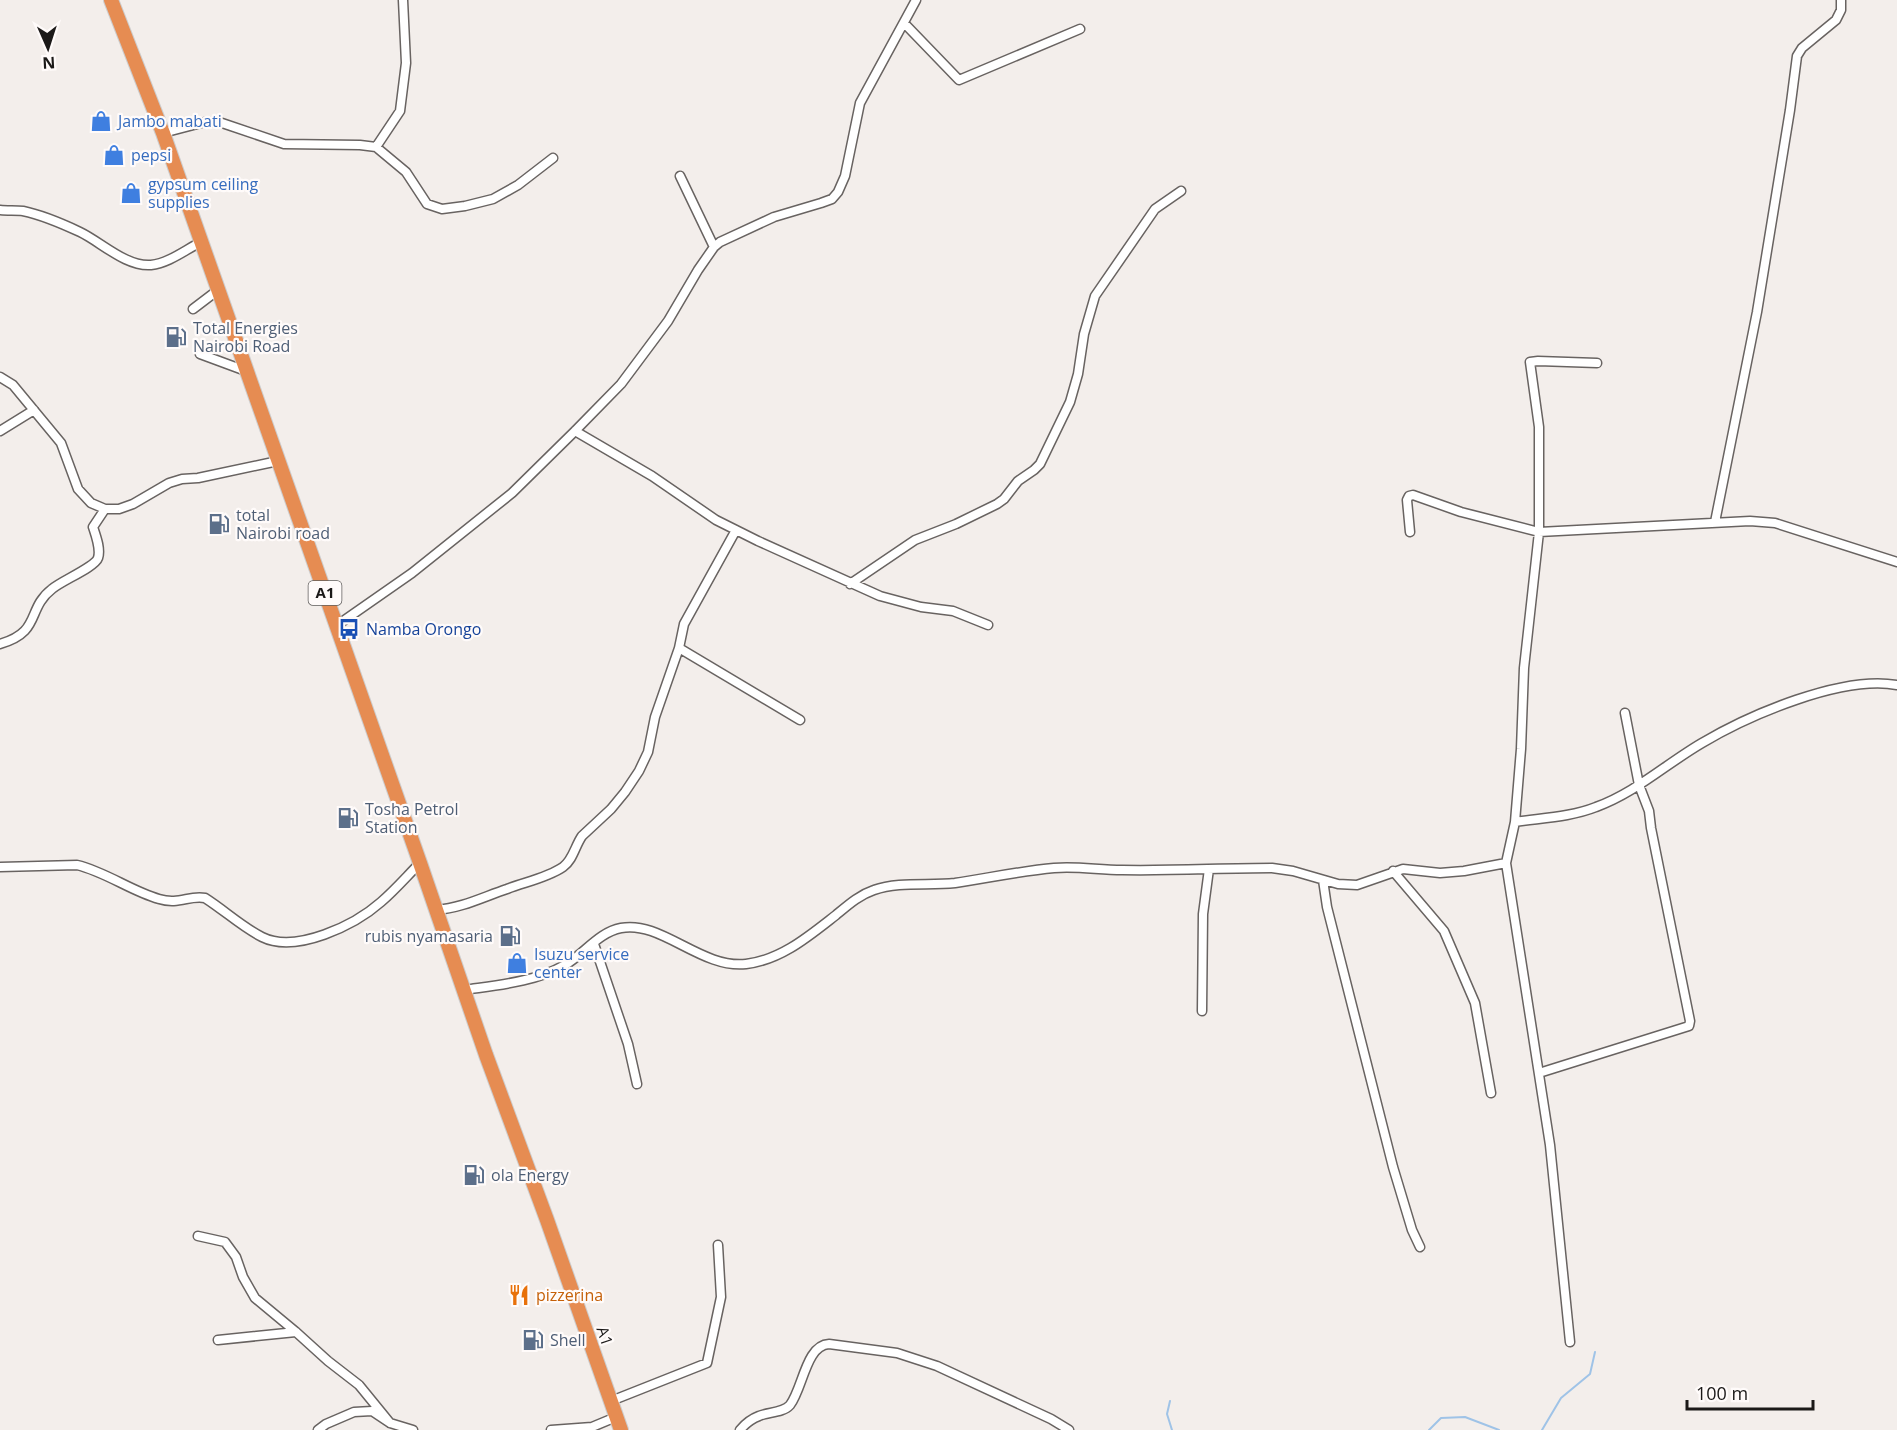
<svg xmlns="http://www.w3.org/2000/svg" width="1897" height="1430" font-family="'Open Sans',sans-serif">
	<style>
		.lines { fill: none; stroke-linecap: round; stroke-linejoin: round }
		.stream { stroke: #9fc3e7; stroke-width: 2 }
		.minor-casing { stroke: #686361; stroke-width: 11 }
		.trunk-casing { stroke: #cdcccc; stroke-width: 16 }
		.minor { stroke: #fff; stroke-width: 8 }
		.trunk { stroke: #e68c52; stroke-width: 14 }
		.labels { text-anchor: middle; stroke-width: 4.5; stroke-linejoin: round; paint-order: stroke }
		.shield { fill: #fffbfa; stroke: #5f5d5c; stroke-width: 1.5 }
		.shield-label { font-size: 15px; font-weight: bold; fill: #1b1918 }
		.shop-label { font-size: 16px; fill: #366cbe; stroke: #fffbfa; text-anchor: start }
		.service-label { font-size: 16px; fill: #4e5e75; stroke: #fffbfa; text-anchor: start }
		.transit-label { font-size: 16px; fill: #164399; stroke: #fffbfa; text-anchor: start }
		.food-label { font-size: 16px; fill: #c56008; stroke: #fffbfa; text-anchor: start }
		.street-label { font-size: 16px; fill: #1b1918; stroke: #fffbfa }
	</style>
	<rect width="100%" height="100%" fill="#f3eeeb"/>
	<g class="lines">
		<!-- stream -->
		<path class="stream" d="M1170 1401 1167 1414 1172 1430
			M1429 1430 1441 1418 1465 1417 1499 1430
			M1542 1430 1561 1398 1590 1374 1595 1352"/>
		<defs>
			<path id="minor" d="M904 23 959 80 1080 29
				M163 133 205 122 222 123 284 144 360 145 376 147 406 172 427 204 442 209 465 206 493 199 518 185 553 158
				M376 147 400 111 406 63 403 0
				M680 176 714 247
				M0 210C7 211 16 210 23 211 42 215 63 224 80 232 101 242 126 267 151 265 169 263 185 250 201 242
				M193 309 218 290
				M200 354 246 371
				M0 377 13 385 61 443 78 489 91 503 105 509H119L133 504 169 483 182 479 198 478 278 461
				M0 431 34 410
				M575 431 652 476 716 520 758 541 880 596 921 607 953 611 988 625
				M1715 522 1757 312 1790 110 1797 56 1802 48 1836 20 1841 10V0
				M1410 532 1407 500 1409 496 1413 495 1461 512 1539 532 1750 521 1775 523 1897 562
				M850 584 915 540 956 524 997 504 1004 499 1018 481 1034 470 1040 464 1070 402 1078 374 1084 334 1095 296 1155 209 1181 191
				M336 626 412 573 512 493 575 431 621 384 668 321 698 270 714 247 720 242 774 217 821 203 832 199 838 192 845 176 860 103 916 0
				M0 644C42 632 26 609 52 589 61 581 95 567 98 558 101 549 96 536 93 527L105 509
				M679 648 800 720
				M1515 822C1541 818 1571 817 1596 807 1635 793 1666 764 1702 743 1749 715 1842 675 1897 685
				M0 867 77 865C106 872 131 891 159 899 179 905 189 895 205 898 224 910 242 927 262 937 296 954 355 925 381 902 395 890 407 876 420 863
				M1393 871 1444 931 1475 1003 1491 1093
				M1323 880 1327 907 1393 1167 1412 1230 1420 1247
				M436 910C462 908 483 897 507 889 525 882 547 878 563 867 573 860 575 846 582 836L611 809 625 792 639 771 648 752 655 717 679 648 684 624 736 530
				M594 944 628 1044 637 1084
				M464 990C498 985 535 982 565 965 584 954 599 932 621 928 661 920 701 969 746 964 781 960 809 936 836 915 848 905 859 895 874 890 899 881 929 886 955 883 988 878 1021 871 1054 868 1077 866 1099 870 1122 870 1172 871 1222 868 1272 868L1293 871 1338 884 1357 885 1403 869 1440 873 1464 871 1506 863
				M1202 1011 1203 914 1209 869
				M1539 1073 1689 1026 1690 1021 1651 828 1649 811 1639 785 1625 713
				M198 1236 225 1242 236 1257 243 1277 255 1298 296 1332 328 1361 359 1385 390 1423
				M218 1340 296 1332
				M1570 1342 1550 1145 1506 863 1515 822 1521 749 1524 668 1539 532V427L1530 362 1538 361 1597 363
				M611 1401 707 1363 721 1297 718 1245
				M318 1430 326 1424 354 1412 372 1411 390 1423 413 1430
				M551 1430 592 1427 616 1417
				M740 1430C745 1424 751 1419 759 1416 768 1412 783 1413 790 1405 803 1388 806 1345 829 1344L897 1353 937 1366 1051 1419 1069 1430"/>
			<path id="trunk" d="M111 0 163 133 420 863 486 1055 547 1220 621 1430"/>
		</defs>
		<!-- minor casing -->
		<use href="#minor" class="minor-casing"/>
		<!-- trunk casing -->
		<use href="#trunk" class="trunk-casing"/>
		<!-- minor -->
		<use href="#minor" class="minor"/>
		<!-- trunk -->
		<use href="#trunk" class="trunk"/>
	</g>
	<!-- icons -->
	<defs>
		<symbol id="shop-bare" viewBox="-9 -9 18 18"><path d="M-5-2.5h2.3a2.7 3.5 0 0 1 5.4 0H5L5.5 6h-11ZM-1.5-2.5h3a1.5 2.3 0 0 0-3 0Z" fill="#3f7fe0" stroke="#fffbfa" stroke-width="2.5" paint-order="stroke"/></symbol>
		<symbol id="fuel-bare" viewBox="-9 -9 18 18"><path d="M-5.5-6h7V0h2V4h1.3V-2.5L3-4.5l.8-.8L6-3V5H2.5V1h-1V6h-7ZM-4.2-4.7v3.2H.2V-4.7Z" fill="#5c6f8a" stroke="#fffbfa" stroke-width="2.5" paint-order="stroke"/></symbol>
		<symbol id="bus-bare" viewBox="-9 -9 18 18"><path d="M-5-6H5V4H4V6H2V4H-2V6H-4V4H-5ZM-3.5-4V0h7V-4ZM-3.5 1.2v1.5H-2V1.2ZM2 1.2v1.5H3.5V1.2Z" fill="#1a4fb4" stroke="#fffbfa" stroke-width="2.5" paint-order="stroke"/></symbol>
		<symbol id="restaurant-bare" viewBox="-9 -9 18 18"><path d="M-5-6h1v4h1v-4h1v4h1v-4h1v5L-1.5 .5V6h-2V.5L-5-1ZM5-6V6H3V1.5H1.5Q1.5-4 5-6Z" fill="#e8710a" stroke="#fffbfa" stroke-width="2.5" paint-order="stroke"/></symbol>
	</defs>
	<g fill-rule="evenodd">
		<use href="#shop-bare" x="86" y="106" width="30" height="30"/>
		<use href="#shop-bare" x="99" y="140" width="30" height="30"/>
		<use href="#shop-bare" x="116" y="178" width="30" height="30"/>
		<use href="#fuel-bare" x="161" y="322" width="30" height="30"/>
		<use href="#fuel-bare" x="204" y="509" width="30" height="30"/>
		<use href="#bus-bare" x="334" y="614" width="30" height="30"/>
		<use href="#fuel-bare" x="333" y="803" width="30" height="30"/>
		<use href="#fuel-bare" x="495" y="921" width="30" height="30"/>
		<use href="#shop-bare" x="502" y="948" width="30" height="30"/>
		<use href="#fuel-bare" x="459" y="1160" width="30" height="30"/>
		<use href="#restaurant-bare" x="504" y="1280" width="30" height="30"/>
		<use href="#fuel-bare" x="518" y="1325" width="30" height="30"/>
	</g>
	<g class="labels">
		<!-- shield labels -->
		<rect class="shield" x="308.5" y="581" width="33" height="24" rx="4.5"/>
		<g class="shield-label">
			<text x="325" y="598">A1</text>
		</g>
		<!-- shop labels -->
		<g class="shop-label">
			<text x="118" y="127">Jambo mabati</text>
			<text x="131" y="161">pepsi</text>
			<text x="148" y="190">gypsum ceiling<tspan x="148" dy="18">supplies</tspan></text>
			<text x="534" y="960">Isuzu service<tspan x="534" dy="18">center</tspan></text>
		</g>
		<!-- service labels -->
		<g class="service-label">
			<text x="193" y="334">Total Energies<tspan x="193" dy="18">Nairobi Road</tspan></text>
			<text x="236" y="521">total<tspan x="236" dy="18">Nairobi road</tspan></text>
			<text x="365" y="815">Tosha Petrol<tspan x="365" dy="18">Station</tspan></text>
			<text x="493" y="942" text-anchor="end">rubis nyamasaria</text>
			<text x="491" y="1181">ola Energy</text>
			<text x="550" y="1346">Shell</text>
		</g>
		<!-- transit labels -->
		<g class="transit-label">
			<text x="366" y="635">Namba Orongo</text>
		</g>
		<!-- food labels -->
		<g class="food-label">
			<text x="536" y="1301">pizzerina</text>
		</g>
		<!-- street labels -->
		<g class="street-label">
			<text transform="translate(605 1336) rotate(71)" y="6">A1</text>
		</g>
	</g>
	<!-- north arrow -->
	<g transform="translate(48 48) rotate(177)" stroke="#fffbfa" stroke-width="4.5" paint-order="stroke">
	<path d="M0-4.5L10 22L0 15L-10 22Z" fill="#1b1918"/>
	<text y="-9" font-size="16" font-weight="bold" text-anchor="middle" fill="#1b1918">N</text>
	</g>
	<!-- scale -->
	<path d="M1687 1400v9h126v-9" fill="none" stroke="#1b1918" stroke-width="3"/>
	<text x="1696" y="1400" font-size="18" fill="#1b1918" stroke="#fffbfa" stroke-width="4.5" paint-order="stroke">100 m</text>
</svg>
